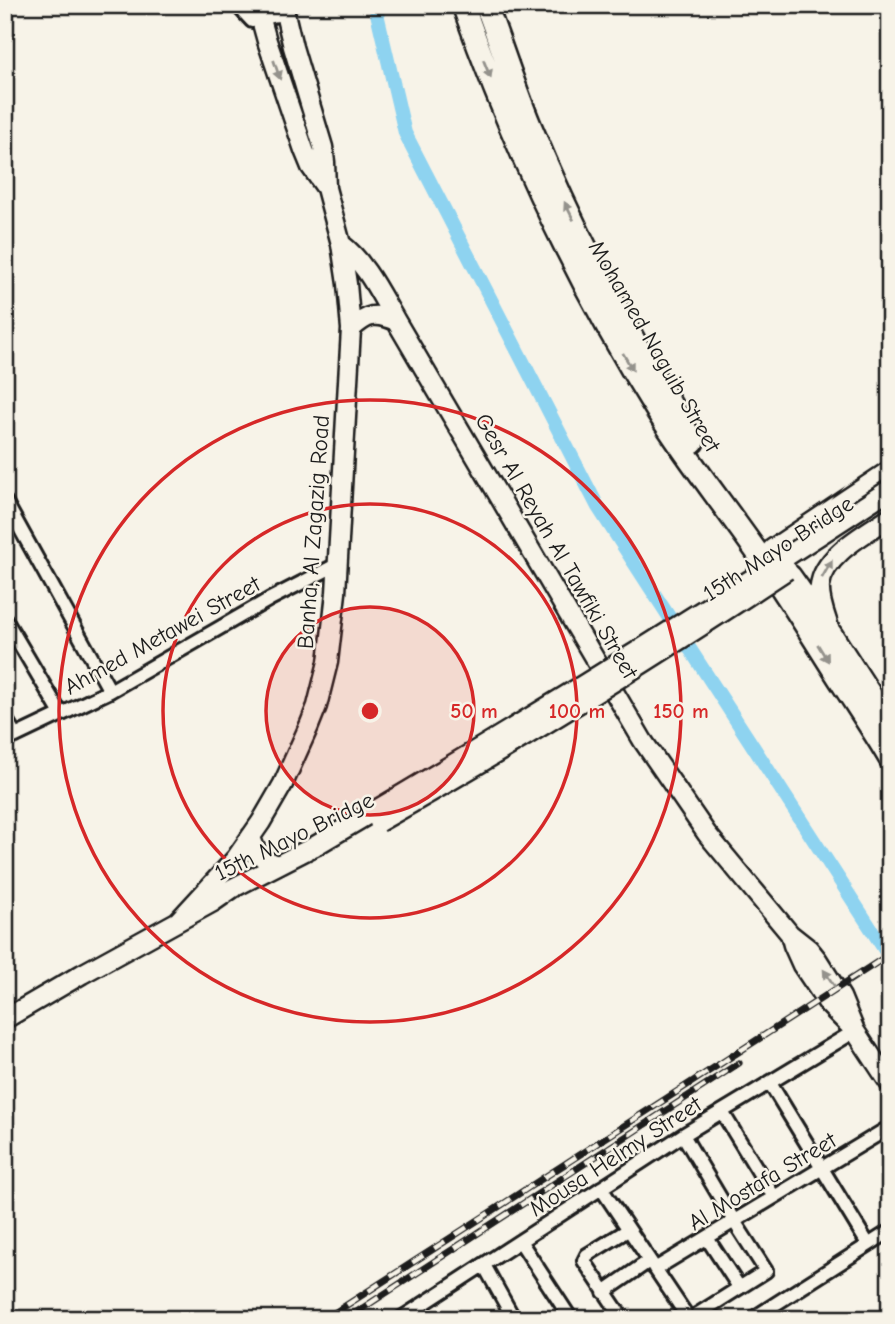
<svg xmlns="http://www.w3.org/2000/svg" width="895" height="1324" font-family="'Comic Neue',sans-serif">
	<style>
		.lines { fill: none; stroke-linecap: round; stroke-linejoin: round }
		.canal { stroke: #8ed3f0; stroke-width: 14 }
		.street-casing { stroke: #1c1c1c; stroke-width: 18 }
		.secondary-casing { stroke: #1c1c1c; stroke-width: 23 }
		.highway-casing { stroke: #1c1c1c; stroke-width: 26 }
		.street { stroke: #f7f3e8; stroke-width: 12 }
		.secondary { stroke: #f7f3e8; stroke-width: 18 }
		.highway { stroke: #f7f3e8; stroke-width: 21 }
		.rail-casing { stroke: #1c1c1c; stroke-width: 7 }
		.rail { stroke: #f7f3e8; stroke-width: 4.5; stroke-dasharray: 13; stroke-linecap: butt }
		.secondary-bridge-casing { stroke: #1c1c1c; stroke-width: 23; stroke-linecap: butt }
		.secondary-bridge { stroke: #f7f3e8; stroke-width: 18 }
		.oneway { fill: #94928c }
		.ring { fill: none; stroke: #d62828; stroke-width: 3.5 }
		.labels { text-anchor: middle; stroke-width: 5; stroke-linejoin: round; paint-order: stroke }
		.street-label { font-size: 23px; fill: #1c1c1c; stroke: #f7f3e8 }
		.centre { fill: #d62828; stroke: #f7f3e8; stroke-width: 3.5 }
		.ring-label { font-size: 21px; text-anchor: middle; font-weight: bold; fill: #d62828; stroke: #f7f3e8; stroke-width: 5; stroke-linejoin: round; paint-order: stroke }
	</style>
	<rect width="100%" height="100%" fill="#f7f3e8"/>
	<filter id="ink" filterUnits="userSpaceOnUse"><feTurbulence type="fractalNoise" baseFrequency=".0143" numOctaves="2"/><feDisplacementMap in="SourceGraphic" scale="14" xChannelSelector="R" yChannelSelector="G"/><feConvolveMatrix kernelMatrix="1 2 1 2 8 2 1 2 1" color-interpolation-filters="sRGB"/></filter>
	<g filter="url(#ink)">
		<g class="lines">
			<!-- canal -->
			<path class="canal" d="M375 5 405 133 598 507 890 958"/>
			<defs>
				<path id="street" d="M237 5 252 21 285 13
					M5 501 110 691
					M5 619 61 714
					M5 718 16 736
					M5 741 110 691 270 599 338 564
					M770 1083 868 1244
					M722 1112 774 1197
					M683 1135 734 1221 766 1271 690 1319
					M601 1188 689 1319
					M707 1238 739 1287
					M520 1241 571 1319
					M484 1265 514 1319
					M655 1269 890 1127
					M604 1292 649 1261
					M400 1319 683 1135 855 1031
					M623 1319 584 1261 587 1255 628 1230
					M752 1319 890 1231"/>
				<path id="secondary" d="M257 5 267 41 304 150 311 167 326 188
					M341 244C366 263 380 294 396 321L643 741 707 834 790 934 809 949 817 959 841 997 855 1031
					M351 329C368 314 375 312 396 321
					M772 549 890 470
					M828 624C824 612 819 599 820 586 823 555 867 533 890 517
					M251 836C254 852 263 861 278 865
					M178 921 236 858 261 822 283 784 309 726 317 706 328 662 336 593 351 329 347 284 341 244 326 188 325 162 323 147 293 47 283 5
					M790 934 793 945 802 965 829 1005 855 1031 890 1084
					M5 1019 82 974 213 902 233 888 315 846"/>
				<path id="highway" d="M463 5C513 145 578 285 657 411 689 462 727 509 761 558 790 599 815 641 842 683 858 708 875 733 890 759
					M486 5C501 45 514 86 530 125 575 233 632 342 693 442
					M790 576 831 634 890 725"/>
			</defs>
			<!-- street casing -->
			<use href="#street" class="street-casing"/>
			<!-- secondary casing -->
			<use href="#secondary" class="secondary-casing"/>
			<!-- highway casing -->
			<use href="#highway" class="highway-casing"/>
			<!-- street -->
			<use href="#street" class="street"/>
			<!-- secondary -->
			<use href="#secondary" class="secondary"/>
			<!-- highway -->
			<use href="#highway" class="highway"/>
			<defs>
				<path id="rail" d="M325 1319 890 954
					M346 1319 739 1063"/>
			</defs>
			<!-- rail casing -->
			<use href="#rail" class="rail-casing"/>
			<!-- rail -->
			<use href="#rail" class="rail"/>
			<defs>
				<path id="secondary-bridge" d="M379 822C518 743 654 658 787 570
					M315 846C509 732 701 614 890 489"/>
			</defs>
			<!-- secondary-bridge casing -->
			<use href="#secondary-bridge" class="secondary-bridge-casing"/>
			<!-- secondary-bridge -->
			<use href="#secondary-bridge" class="secondary-bridge"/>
		</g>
		<!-- one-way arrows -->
		<defs><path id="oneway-solid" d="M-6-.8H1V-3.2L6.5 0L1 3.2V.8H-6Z" transform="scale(1.75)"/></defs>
		<g class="oneway">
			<use href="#oneway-solid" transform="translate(487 69) rotate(68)"/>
			<use href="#oneway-solid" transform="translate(277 70) rotate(71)"/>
			<use href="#oneway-solid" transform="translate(569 211) rotate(-117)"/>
			<use href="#oneway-solid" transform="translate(628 362) rotate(60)"/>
			<use href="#oneway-solid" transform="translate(827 569) rotate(-60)"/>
			<use href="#oneway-solid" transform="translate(823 653) rotate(58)"/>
			<use href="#oneway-solid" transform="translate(829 978) rotate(-124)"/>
		</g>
	</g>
	<!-- distance rings -->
	<circle cx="370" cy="711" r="104" fill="#d62828" fill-opacity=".12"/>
	<g class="ring">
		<circle cx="370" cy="711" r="104"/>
		<circle cx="370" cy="711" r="207"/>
		<circle cx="370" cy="711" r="311"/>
	</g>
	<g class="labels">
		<!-- street labels -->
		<g class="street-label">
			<text transform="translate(655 346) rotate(60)" y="8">Mohamed Naguib Street</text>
			<text transform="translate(313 532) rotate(-86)" y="8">Banha, Al Zagazig Road</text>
			<text transform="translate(557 546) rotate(60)" y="8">Gesr Al Reyah Al Tawfiki Street</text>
			<text transform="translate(778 548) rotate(-33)" y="8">15th Mayo Bridge</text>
			<text transform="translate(162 635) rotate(-29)" y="8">Ahmed Metawei Street</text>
			<text transform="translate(294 836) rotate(-26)" y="8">15th Mayo Bridge</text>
			<text transform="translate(615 1156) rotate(-33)" y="8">Mousa Helmy Street</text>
			<text transform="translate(762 1181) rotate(-31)" y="8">Al Mostafa Street</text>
		</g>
	</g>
	<circle cx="370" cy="711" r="10" class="centre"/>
	<g class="ring-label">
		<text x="474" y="718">50 m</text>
		<text x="577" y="718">100 m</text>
		<text x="681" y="718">150 m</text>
	</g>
	<!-- margin -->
	<rect width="895" height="1324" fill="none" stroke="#f7f3e8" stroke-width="28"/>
	<rect x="14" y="14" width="867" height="1296" fill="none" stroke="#1c1c1c" stroke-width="2.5" filter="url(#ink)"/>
</svg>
